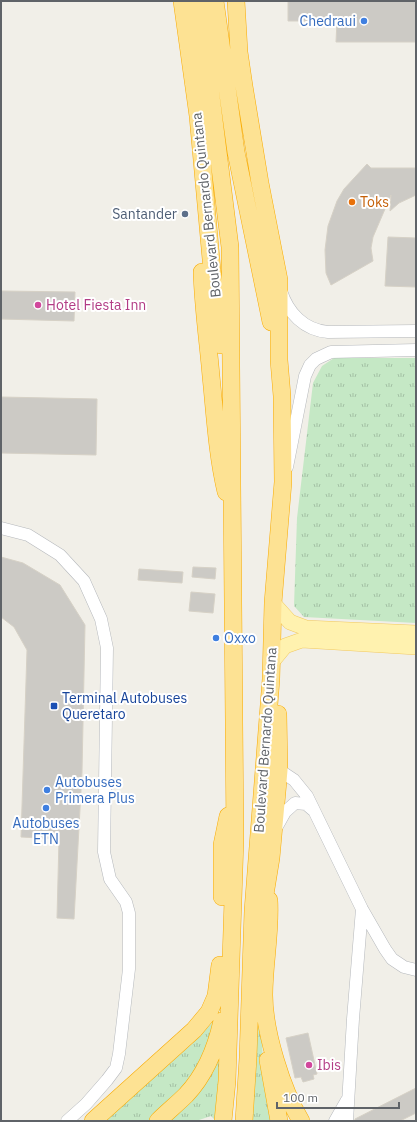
<svg xmlns="http://www.w3.org/2000/svg" width="417" height="1122" font-family="'IBM Plex Sans',sans-serif">
	<style>
		.grass { fill: url(#grass-tufts) }
		.building { fill: #cccac5; stroke: #d6d1c6 }
		.lines { fill: none; stroke-linecap: round; stroke-linejoin: round }
		.minor-casing { stroke: #b5b8bc; stroke-width: 13 }
		.major-casing { stroke: #f2c960; stroke-width: 16 }
		.highway-casing { stroke: #f9ab00; stroke-width: 18 }
		.minor { stroke: #fff; stroke-width: 12 }
		.major { stroke: #fff2af; stroke-width: 15 }
		.highway { stroke: #fde293; stroke-width: 17 }
		.shop-dot { fill: #3f7fe0; stroke: #fff; stroke-width: 1.5 }
		.food-dot { fill: #e8710a; stroke: #fff; stroke-width: 1.5 }
		.service-dot { fill: #5c6f8a; stroke: #fff; stroke-width: 1.5 }
		.hotel-dot { fill: #d1479c; stroke: #fff; stroke-width: 1.5 }
		.transit-dot { fill: #1a4fb4; stroke: #fff; stroke-width: 1.5 }
		.labels { text-anchor: middle; stroke-width: 4; stroke-linejoin: round; paint-order: stroke }
		.shop-label { font-size: 14px; fill: #366cbe; stroke: #fff; text-anchor: start }
		.food-label { font-size: 14px; fill: #c56008; stroke: #fff; text-anchor: start }
		.street-label { font-size: 14px; fill: #5f6368; stroke: #fff }
		.service-label { font-size: 14px; fill: #4e5e75; stroke: #fff; text-anchor: end }
		.hotel-label { font-size: 14px; fill: #b23c85; stroke: #fff; text-anchor: start }
		.transit-label { font-size: 14px; fill: #164399; stroke: #fff; text-anchor: start }
	</style>
	<defs>
		<pattern id="grass-tufts" width="24" height="20" patternUnits="userSpaceOnUse"><rect width="24" height="20" fill="#c5e8c5"/><path d="M3 7l-1-3M5 7V3M7 7l1-3M15 17l-1-3M17 17v-4M19 17l1-3" fill="none" stroke="#a3c0a4"/></pattern>
	</defs>
	<rect width="100%" height="100%" fill="#f1efe8"/>
	<!-- grass -->
	<path class="grass" d="M334 358H416V623L304 617 294 606 297 518 313 383 322 366Z
		M260 986 263 1066 274 1121H252Z
		M221 1003 213 1043 181 1092 153 1121H104L192 1044 211 1024Z
		M218 1061 223 1063 216 1121 211 1116 196 1121H170L207 1081Z"/>
	<!-- building -->
	<path class="building" d="M288 1H416V42H336L337 21H288Z
		M367 164 371 168H416V195L399 203 390 211 391 195 373 237 371 248 373 261 331 285 326 273 325 250 328 226 337 201 344 189Z
		M388 237 416 238V287L385 286Z
		M1 291 75 292 74 321 1 319Z
		M1 397 97 399 96 455 1 453Z
		M1 557 23 563 60 585 85 625 82 772 74 919 57 918 59 839 21 837 27 650 14 627 1 617Z
		M193 567 216 568 215 579 192 577Z
		M139 569 183 572 182 583 138 580Z
		M191 592 215 594 213 613 189 611Z
		M308 1033 317 1074 313 1075 314 1079 303 1082 301 1077 295 1078 286 1038Z
		M416 1088V1113L400 1121H355V1119Z"/>
	<g class="lines">
		<defs>
			<path id="minor" d="M281 291C288 313 304 330 328 332L416 331
				M287 467 305 376 310 365 316 359 331 352 416 350
				M1 528 28 535 60 555 84 581 101 619 107 648 104 852 110 879 126 902 129 913V969L119 1054 116 1068 107 1080 86 1104 67 1121
				M279 770 294 780 307 796 362 909 385 949 392 959 404 967 416 970
				M276 828 285 812 295 803 306 804 313 810
				M335 1121 347 1100
				M347 1121 353 1019 362 909"/>
			<path id="major" d="M273 603 290 622 306 628 416 633
				M271 663 285 646 302 640 416 647"/>
			<path id="highway" d="M182 1 198 116 212 270 221 345
				M199 1 230 247 235 839 227 1081 223 1121
				M215 1 236 152 271 322
				M236 1 239 52 244 86 260 183 279 280V360L282 396 283 482 273 603 271 679 253 911 248 1058 244 1121
				M202 272C203 307 208 341 211 376 215 415 217 454 226 492
				M222 897V845L228 816
				M269 900C271 932 264 963 264 995 264 1031 282 1090 301 1121
				M262 913 271 858 279 770 278 714
				M268 1060 279 1121
				M93 1121 194 1030 209 1012 216 996 220 965
				M158 1121C167 1112 177 1104 186 1095 205 1075 216 1048 222 1021"/>
		</defs>
		<!-- minor casing -->
		<use href="#minor" class="minor-casing"/>
		<!-- major casing -->
		<use href="#major" class="major-casing"/>
		<!-- highway casing -->
		<use href="#highway" class="highway-casing"/>
		<!-- minor -->
		<use href="#minor" class="minor"/>
		<!-- major -->
		<use href="#major" class="major"/>
		<!-- highway -->
		<use href="#highway" class="highway"/>
	</g>
	<!-- markers -->
	<g class="shop-dot">
		<circle cx="364" cy="21" r="4"/>
		<circle cx="216" cy="638" r="4"/>
		<circle cx="47" cy="790" r="4"/>
		<circle cx="46" cy="808" r="4"/>
	</g>
	<circle class="food-dot" cx="352" cy="202" r="4"/>
	<circle class="service-dot" cx="185" cy="214" r="4"/>
	<g class="hotel-dot">
		<circle cx="38" cy="305" r="4"/>
		<circle cx="309" cy="1065" r="4"/>
	</g>
	<rect class="transit-dot" x="50" y="702" width="8" height="8" rx="2"/>
	<g class="labels">
		<!-- shop labels -->
		<g class="shop-label">
			<text x="356" y="26" text-anchor="end">Chedraui</text>
			<text x="224" y="643">Oxxo</text>
			<text x="55" y="787">Autobuses<tspan x="55" dy="16">Primera Plus</tspan></text>
			<text x="46" y="828" text-anchor="middle">Autobuses<tspan x="46" dy="16">ETN</tspan></text>
		</g>
		<!-- food labels -->
		<g class="food-label">
			<text x="360" y="207">Toks</text>
		</g>
		<!-- street labels -->
		<g class="street-label">
			<text transform="translate(206 205) rotate(-96)" y="5">Boulevard Bernardo Quintana</text>
			<text transform="translate(265 740) rotate(-86)" y="5">Boulevard Bernardo Quintana</text>
		</g>
		<!-- service labels -->
		<g class="service-label">
			<text x="177" y="219">Santander</text>
		</g>
		<!-- hotel labels -->
		<g class="hotel-label">
			<text x="46" y="310">Hotel Fiesta Inn</text>
			<text x="317" y="1070">Ibis</text>
		</g>
		<!-- transit labels -->
		<g class="transit-label">
			<text x="62" y="703">Terminal Autobuses<tspan x="62" dy="16">Queretaro</tspan></text>
		</g>
	</g>
	<!-- border -->
	<rect width="417" height="1122" fill="none" stroke="#5f6368" stroke-width="4"/>
	<!-- scale -->
	<path d="M277 1102v6h122v-6" fill="none" stroke="#5f6368" stroke-width="2"/>
	<text x="283" y="1102" font-size="12" fill="#5f6368" stroke="#ffffff" stroke-width="3" paint-order="stroke">100 m</text>
</svg>
